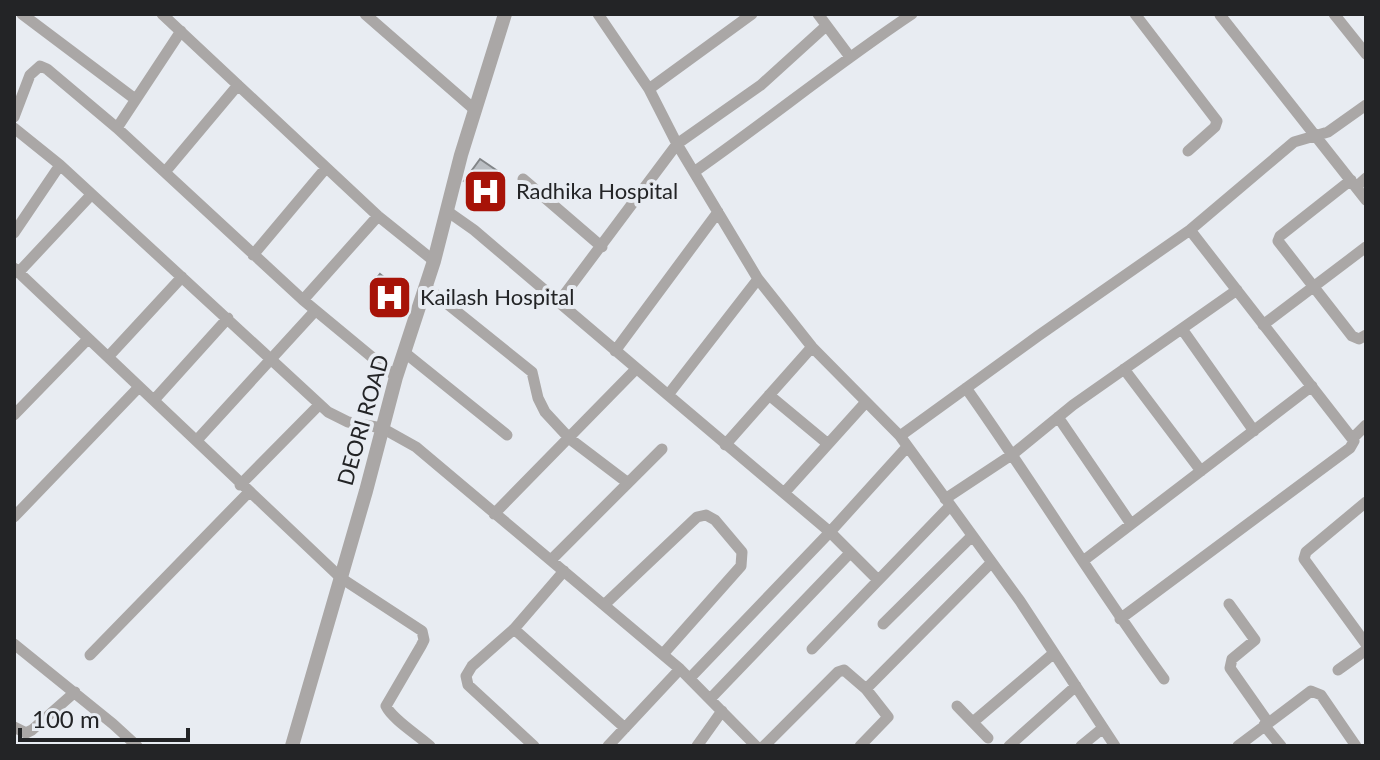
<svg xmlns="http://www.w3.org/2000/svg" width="1380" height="760" font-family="Lato,sans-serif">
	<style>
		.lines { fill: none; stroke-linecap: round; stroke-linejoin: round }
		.minor { stroke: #aaa7a6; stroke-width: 11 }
		.tertiary { stroke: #aaa7a6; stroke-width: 14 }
		.wall { fill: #a0a3a8 }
		.shaded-wall { fill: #828588 }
		.building { fill: #babec3; stroke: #828588; stroke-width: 2 }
		.labels { text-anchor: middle; stroke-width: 8; stroke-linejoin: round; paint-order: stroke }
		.poi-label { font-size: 22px; fill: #232426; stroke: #e8ecf2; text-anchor: start }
		.street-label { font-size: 22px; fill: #232426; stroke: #e8ecf2 }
	</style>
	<rect width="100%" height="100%" fill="#e8ecf2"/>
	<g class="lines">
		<!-- minor -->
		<path class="minor" d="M22 14 135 99
			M162 14 378 216 434 261
			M365 14 475 110
			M598 14 649 89 677 144 758 279 812 347 900 436 1020 601 1115 746
			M818 14 850 57
			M1135 14 1217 121 1215 127 1188 151
			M1334 14 1366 54
			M1220 15 1366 200
			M649 89 752 14
			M14 117 30 75 40 66 47 69 117 128 303 300 396 377
			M14 128 60 165 328 412 348 422 382 428 416 447 680 669 756 746
			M117 128 181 31
			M165 172 238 85
			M694 172C767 121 837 64 912 14
			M523 179 602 247
			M1351 180 1280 236 1278 241 1352 336 1359 339 1366 335
			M1356 187 1366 178
			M447 211 474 230 668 395
			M14 233 60 165
			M253 255 326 168
			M14 268 341 578 422 631 424 640 421 646 386 706C392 719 418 735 430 746
			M18 273 91 195
			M758 279 668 395 830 532 877 579
			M425 286 532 372 538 398 545 412 570 439 628 483
			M303 300 378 216
			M558 303 677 144 761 85 826 26
			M1263 325 1366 247
			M1182 329 1254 431
			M615 351 718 212
			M404 352 507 435
			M108 357 182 277
			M1124 369 1201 471
			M966 388C1034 484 1095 584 1164 679
			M769 395 828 444
			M154 400 228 318
			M14 415 88 339
			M1058 417 1131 524
			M900 436 1038 336 1190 230 1294 142 1328 132 1366 105
			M1353 438 1366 425
			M197 440 315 311
			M725 445 812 347
			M240 485 319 405
			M784 493 866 402
			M945 499 1013 454 1073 405 1237 290
			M1366 502 1306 552 1304 559 1366 644
			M494 514 636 369
			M14 517 139 387
			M551 560 662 449
			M1083 561 1312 386
			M564 571 514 629 625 728
			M1229 604 1255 640 1232 659 1230 668 1268 722
			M604 605 697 517 706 515 715 520 742 552 741 566 663 654
			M1120 619 1350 448 1354 441 1190 230
			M883 624 972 536
			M514 629 472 666 466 676 468 685 534 746
			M14 644 113 724 137 746
			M812 649 950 506
			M90 655 249 492
			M1338 670 1366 650
			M690 678 830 532 907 447
			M866 689 991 563
			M710 699 850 553
			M957 706 988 738
			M973 722 1054 653
			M1264 725 1281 746
			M14 727 26 733 32 730 75 692
			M608 746 680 669
			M697 746 722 711
			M764 746 838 672 844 670 866 689 888 717 860 746
			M1009 746 1076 686
			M1081 746 1103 728
			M1238 746 1311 691 1321 695 1356 746"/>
		<!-- tertiary -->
		<path class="tertiary" d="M292 746 366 491 396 377 434 261 461 155 505 14"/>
	</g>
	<!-- wall -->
	<path class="wall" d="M464 181 503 185 488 207 469 194Z
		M370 286 403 299 394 311 373 294Z"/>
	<!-- shaded-wall -->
	<path class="shaded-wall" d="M499 172 503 185 488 207 483 195Z
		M400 290 403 299 394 311 391 302Z"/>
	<!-- building -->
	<path class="building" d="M480 159 499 172 483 195 464 181Z
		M380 274 400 290 391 302 370 286Z"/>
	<!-- icons -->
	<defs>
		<symbol id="hospital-square" viewBox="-11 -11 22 22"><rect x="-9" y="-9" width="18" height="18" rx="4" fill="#a71308" stroke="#e8ecf2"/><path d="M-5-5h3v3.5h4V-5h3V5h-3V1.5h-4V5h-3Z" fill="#fff"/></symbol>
	</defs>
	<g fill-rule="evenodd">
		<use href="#hospital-square" x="460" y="166" width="51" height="51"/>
		<use href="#hospital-square" x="364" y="272" width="51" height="51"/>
	</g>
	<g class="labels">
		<!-- poi labels -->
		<g class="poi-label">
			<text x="516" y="199">Radhika Hospital</text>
			<text x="420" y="305">Kailash Hospital</text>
		</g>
		<!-- street labels -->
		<g class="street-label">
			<text transform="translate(363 420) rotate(-74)" y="8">DEORI ROAD</text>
		</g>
	</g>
	<!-- border -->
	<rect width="1380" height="760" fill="none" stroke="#232426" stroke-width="32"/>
	<!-- scale -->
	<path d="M20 728v12h168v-12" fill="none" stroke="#232426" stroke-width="4"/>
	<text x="32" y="728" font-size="24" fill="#232426" stroke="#e8ecf2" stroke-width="6" paint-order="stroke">100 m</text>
</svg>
